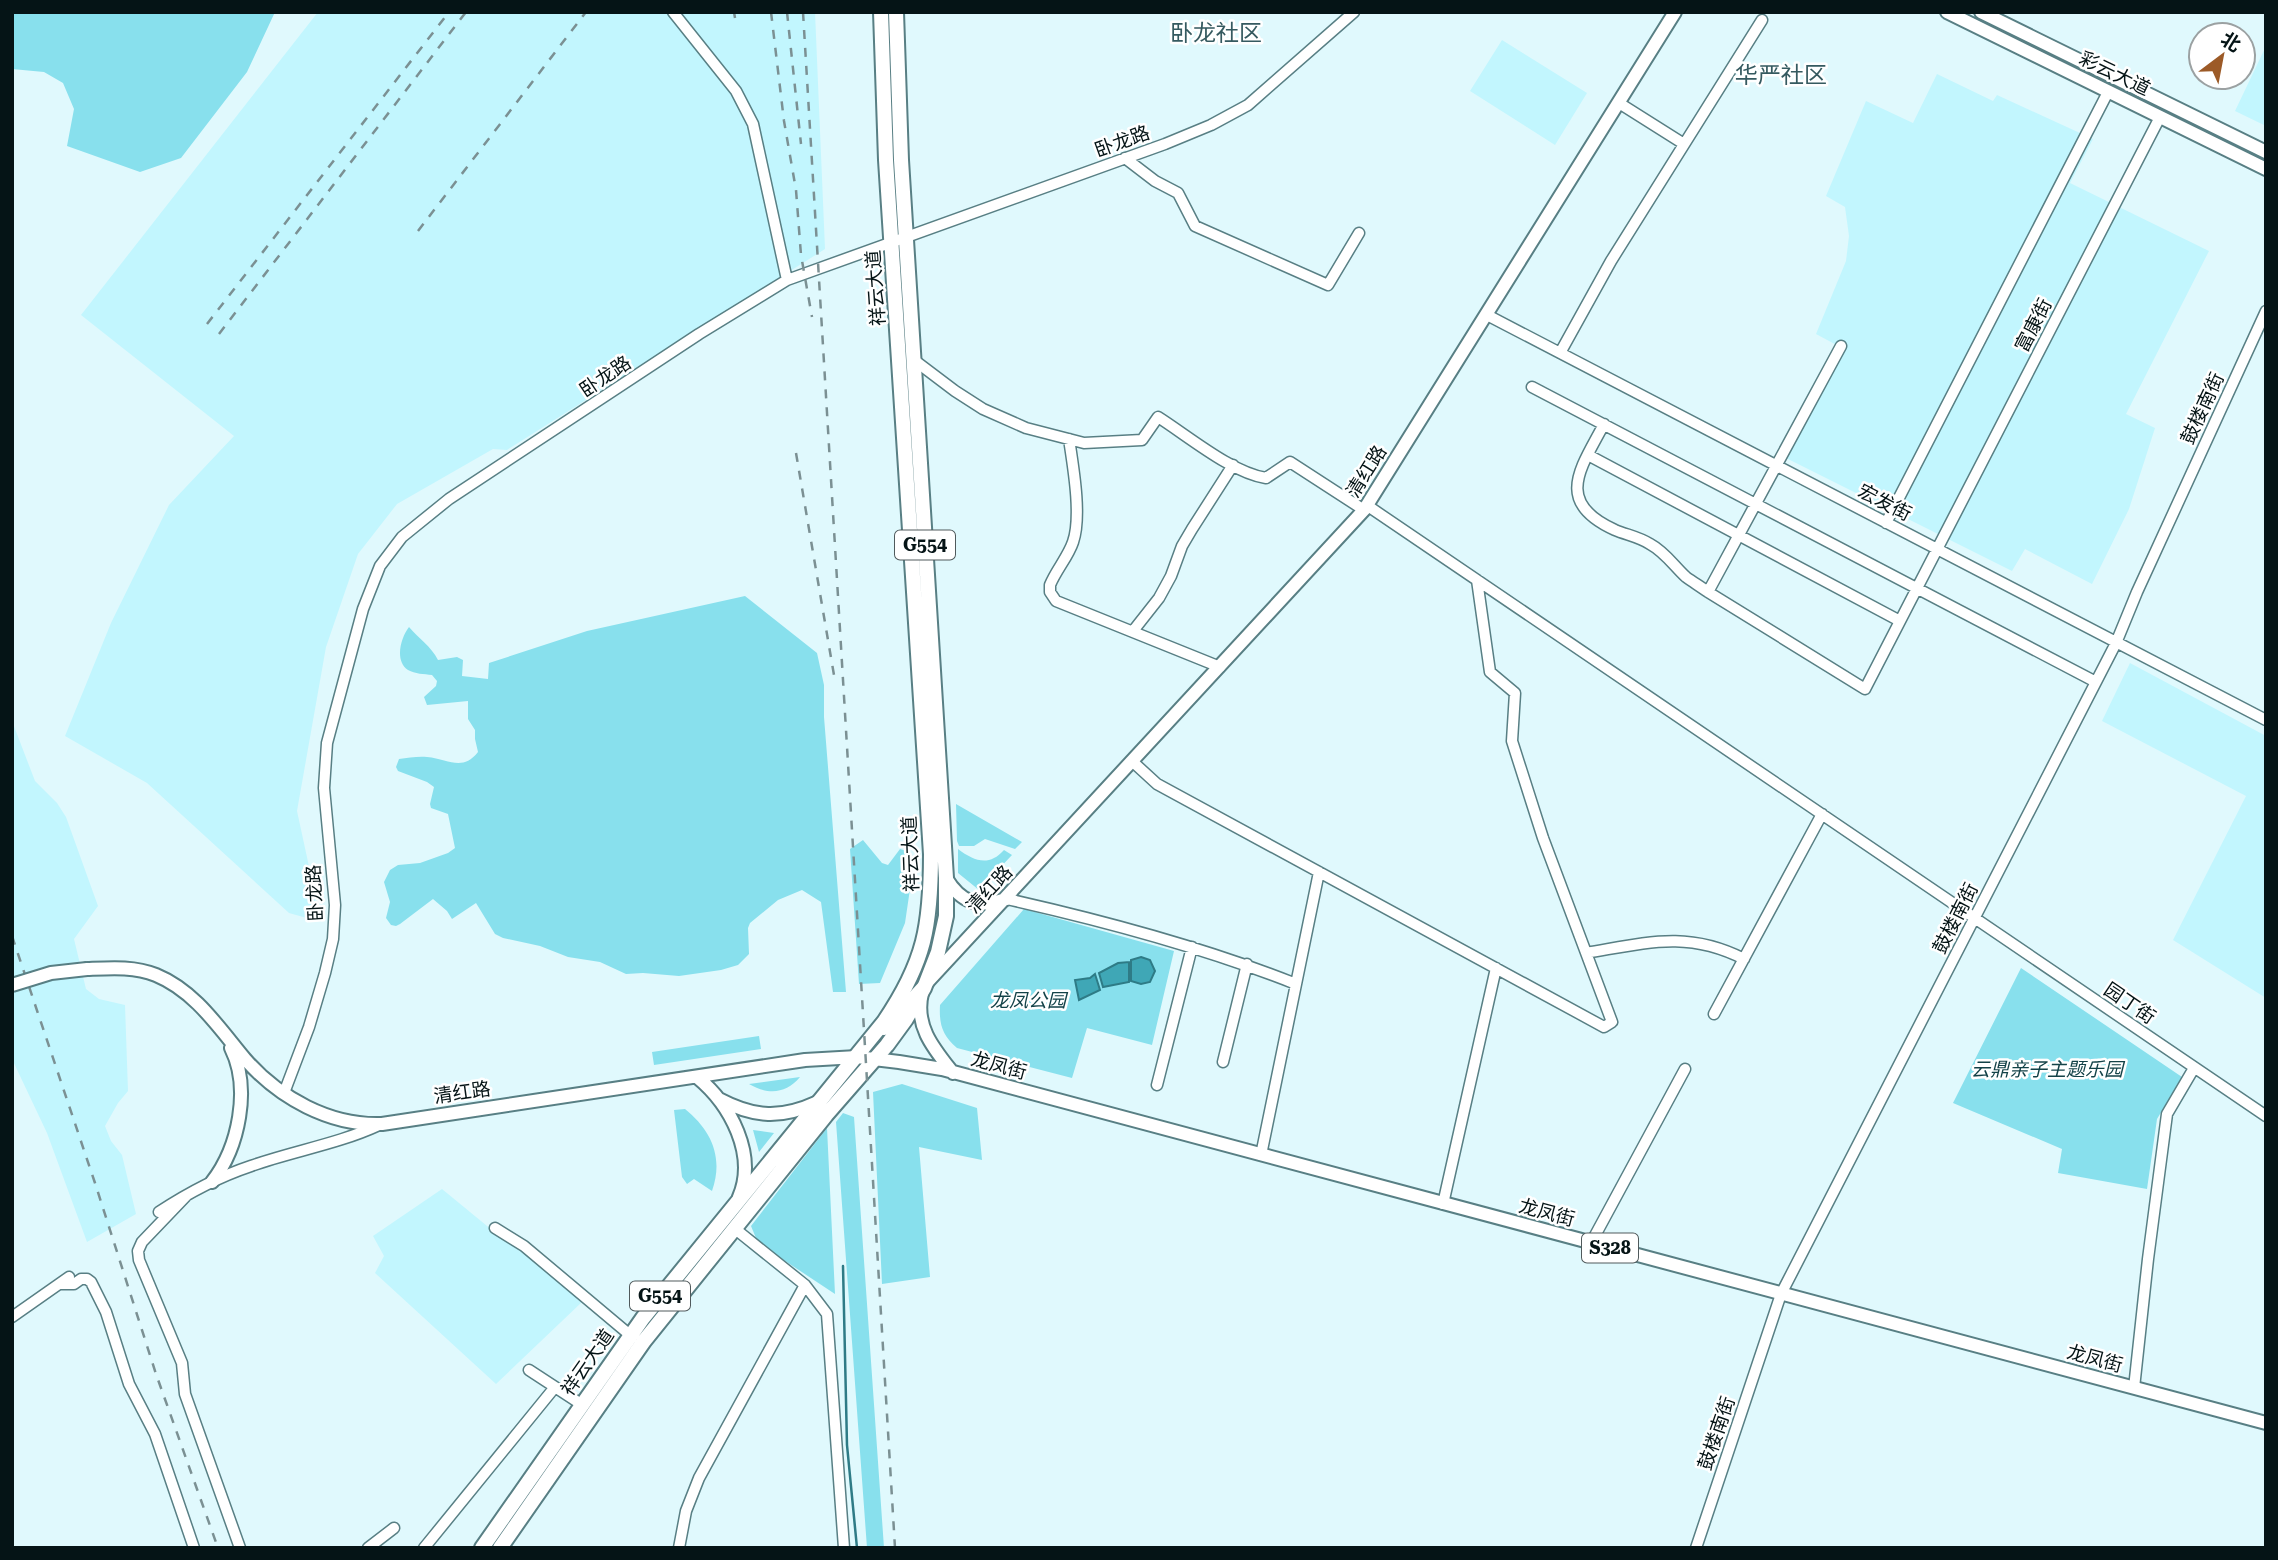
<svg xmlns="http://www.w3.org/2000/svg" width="2278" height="1560" font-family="'Roboto Serif','Noto Sans SC',serif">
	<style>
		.built { fill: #c2f6fe }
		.green { fill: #88e0ed }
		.water { fill: #3fa7b6; stroke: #2e7b86; stroke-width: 2 }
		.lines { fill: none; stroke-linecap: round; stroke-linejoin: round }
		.stream { stroke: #2e7b86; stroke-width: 2.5 }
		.minor-casing { stroke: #587f84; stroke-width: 13 }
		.major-casing { stroke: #587f84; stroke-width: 16 }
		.highway-casing { stroke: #587f84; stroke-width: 18 }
		.minor { stroke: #fff; stroke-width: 10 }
		.major { stroke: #fff; stroke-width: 12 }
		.highway { stroke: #fff; stroke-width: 14 }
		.rail { stroke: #7b9093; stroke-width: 2.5; stroke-dasharray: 9 9; stroke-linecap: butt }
		.major-bridge-casing { stroke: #587f84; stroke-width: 16; stroke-linecap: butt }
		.major-bridge { stroke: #fff; stroke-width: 12 }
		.labels { text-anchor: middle; stroke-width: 5; stroke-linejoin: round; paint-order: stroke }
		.shield { fill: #fff; stroke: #505a5c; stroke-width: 2 }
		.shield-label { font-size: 18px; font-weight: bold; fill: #051416 }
		.street-label { font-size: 19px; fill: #051416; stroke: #fff }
		.park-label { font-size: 19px; font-style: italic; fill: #134248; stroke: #fff }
		.quarter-label { font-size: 23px; fill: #355a60; stroke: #fff }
	</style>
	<rect width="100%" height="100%" fill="#e0f9fd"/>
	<!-- built -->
	<path class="built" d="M318 12H815L825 249 507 450 493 449 397 504 358 554 326 647 297 811 321 922 289 913 147 783 65 736 111 623 169 505 234 436 81 315Z
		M1502 40 1587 93 1555 145 1470 91Z
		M2266 46V126L2235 111Z
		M1937 74 1993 101 1997 95 2093 139 2070 183 2209 251 2126 414 2155 428 2129 509 2092 584 2025 549 2012 571 1784 457 1842 348 1816 334 1846 261 1849 236 1845 207 1826 196 1866 101 1913 123Z
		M2130 663 2266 736V998L2173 940 2246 796 2102 721Z
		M12 721 35 781 57 803 66 817 98 906 74 939 86 989 99 999 125 1005 128 1091 118 1103 105 1126 111 1141 122 1155 136 1214 87 1242 47 1133 12 1059Z
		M442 1189 498 1235 520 1248 582 1302 496 1384 375 1273 384 1256 373 1236Z"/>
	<!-- green -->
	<path class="green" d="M12 12H275L247 72 181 158 140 172 67 146 74 109 63 83 44 72 12 69Z
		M745 596 817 653 824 685V717L846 992H833L821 902 802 890 778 900 750 923 748 928 749 954 738 965 721 970 679 976 643 973 626 974 600 962 568 957 540 946 503 938 495 934 476 903 452 919 447 911 433 899 400 924 396 926 391 925 386 918 390 902 384 882 390 870 398 865 420 863 448 853 455 848 448 814 431 808 430 804 434 787 427 782 398 771 396 767 399 759C408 758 418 756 427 757 449 759 462 772 478 752L475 739V730L468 719V701L427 705 424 697 436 686 437 681 432 675C424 674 415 674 408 670 394 661 401 637 409 627 419 639 431 646 438 660L457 657 463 660 462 676 488 679 489 663 587 631Z
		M956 804 1022 842 1015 849 985 839 974 846H959L957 841Z
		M863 840 882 863 888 865 900 849 907 851 910 889 905 923 880 983 859 984 850 849Z
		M958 849C974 861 989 867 1004 850L1012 855 979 890 958 873Z
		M1024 909 1174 951 1152 1045 1087 1028 1072 1078 957 1048C942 1035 939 1024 940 1005Z
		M2021 968 2182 1077 2157 1119 2147 1189 2058 1173 2062 1149 1953 1103Z
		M759 1036 761 1049 654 1065 652 1052Z
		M800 1077C786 1094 768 1095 749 1084Z
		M902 1084 977 1108 982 1160 919 1147 930 1277 882 1284 873 1092Z
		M685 1109C711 1130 724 1157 712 1191L694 1179 687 1184 682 1177 674 1110Z
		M843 1113 854 1117 884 1548H867L836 1122Z
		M827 1128 835 1294 758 1243 751 1226Z
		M753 1130 774 1133 759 1152Z"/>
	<!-- water -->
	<path class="water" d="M1141 957 1150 960 1155 971 1150 982 1141 984 1131 981V960Z
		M1129 962V982L1103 987 1099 973 1118 963Z
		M1095 974 1100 990 1079 1000 1075 980 1090 978Z"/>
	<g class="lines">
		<!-- stream -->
		<path class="stream" d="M843 1266 847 1445 857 1548"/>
		<defs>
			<path id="minor" d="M673 12 736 91 753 124 787 280
				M1619 103 1684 144
				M1125 158 1155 181 1178 193 1195 226 1328 285 1359 233
				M1487 315 2266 720
				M1560 353 1611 261 1762 20
				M914 360 955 391 983 409 1026 428 1084 443 1142 440 1158 417C1188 436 1232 473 1266 478L1290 462 1364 510
				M1532 387 2096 682
				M1604 424C1581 468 1553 502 1615 530 1627 535 1639 537 1650 544 1665 552 1674 566 1686 577 1693 582 1701 587 1708 592L1865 689 2160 117
				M1069 439C1073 466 1082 516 1073 542 1068 557 1056 570 1050 585V592L1056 601 1220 667
				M1588 455 1900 621
				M1368 506 2266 1116
				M1886 523 2108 92
				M1708 592 1841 346
				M1133 631 1159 598 1171 576 1182 546 1192 529 1233 465
				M1133 762 1157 784 1604 1027 1612 1022 1543 838 1512 741 1515 693 1490 672 1477 580
				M1007 899C1105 921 1203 947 1296 984
				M1586 953C1646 943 1687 930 1744 959
				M1714 1014 1822 814
				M1223 1062 1247 964
				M1157 1085 1192 947
				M284 1093 309 1027 325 973 333 939 335 905 324 788 327 743 363 609 380 566 402 537 449 499 699 334 787 280 1165 144 1211 125 1248 105 1354 12
				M1261 1155 1319 872
				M187 1195 142 1242 138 1251 139 1260 182 1363 185 1394 240 1548
				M1443 1204 1496 968
				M159 1212C188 1193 218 1177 251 1166 293 1151 338 1144 379 1125
				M495 1228 524 1246 630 1335
				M734 1228 805 1285 827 1314 844 1548
				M1591 1243 1685 1069
				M61 1284H74L81 1279H87L91 1282 106 1312 129 1384 155 1434 194 1548
				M12 1317 69 1277
				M529 1370 581 1404
				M2134 1388 2148 1259 2167 1114 2194 1068
				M368 1548 394 1528
				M424 1548 555 1387
				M679 1548 686 1511 699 1478 805 1285
				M1696 1548 1781 1294 2116 643 2137 592 2266 311"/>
			<path id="major" d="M1947 12 2266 169
				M1981 12 2266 152
				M946 878C961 903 979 909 1006 899
				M87 969C110 968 134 966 156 975 195 991 219 1028 245 1059 279 1098 330 1126 382 1124L805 1060 857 1057 899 1062 942 1069 2266 1423
				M922 993C914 1026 934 1049 953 1073
				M884 1029 1364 510 1675 12
				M697 1077C731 1105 757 1155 739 1197
				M719 1099C755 1118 781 1119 818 1102
				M212 1182C239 1147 251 1088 231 1048"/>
			<path id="highway" d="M482 1548 643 1318 884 1022C925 962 931 925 931 854L886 160 881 12
				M500 1548 644 1341 826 1115 887 1045 906 1019 924 988 938 952 946 916V878L901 160 896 12"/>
		</defs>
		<!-- minor casing -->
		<use href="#minor" class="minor-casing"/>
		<!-- major casing -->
		<use href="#major" class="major-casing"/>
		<!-- highway casing -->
		<use href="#highway" class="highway-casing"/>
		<!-- minor -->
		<use href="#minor" class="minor"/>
		<!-- major -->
		<use href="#major" class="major"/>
		<!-- highway -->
		<use href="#highway" class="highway"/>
		<!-- rail -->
		<path class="rail" d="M734 12 735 18
			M771 12 784 121 796 190 801 255 812 317
			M787 12 801 144
			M803 12 895 1548
			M418 231 586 12
			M207 324 449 12
			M219 334 466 12
			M796 453 835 681
			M12 936 95 1183 156 1374 218 1548"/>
		<defs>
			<path id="major-bridge" d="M12 985 51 973 87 969"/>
		</defs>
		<!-- major-bridge casing -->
		<use href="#major-bridge" class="major-bridge-casing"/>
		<!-- major-bridge -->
		<use href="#major-bridge" class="major-bridge"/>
	</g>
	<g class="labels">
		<!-- shield labels -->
		<g class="shield">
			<rect x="895" y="530.5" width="60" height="29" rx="5"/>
			<rect x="1582" y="1233.5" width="56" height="29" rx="5"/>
			<rect x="630" y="1281.5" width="60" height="29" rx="5"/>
		</g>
		<g class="shield-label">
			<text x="925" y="551">G554</text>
			<text x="1610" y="1254">S328</text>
			<text x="660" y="1302">G554</text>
		</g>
		<!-- street labels -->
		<g class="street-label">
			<text transform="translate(2115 73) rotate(26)" y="7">彩云大道</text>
			<text transform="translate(1122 141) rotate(-20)" y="7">卧龙路</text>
			<text transform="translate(875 288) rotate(-94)" y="7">祥云大道</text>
			<text transform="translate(2033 325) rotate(-63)" y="7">富康街</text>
			<text transform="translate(605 376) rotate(-34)" y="7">卧龙路</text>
			<text transform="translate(2202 408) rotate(-65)" y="7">鼓楼南街</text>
			<text transform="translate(1366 471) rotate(-58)" y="7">清红路</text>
			<text transform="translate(1885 502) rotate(27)" y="7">宏发街</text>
			<text transform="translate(910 854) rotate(-92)" y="7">祥云大道</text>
			<text transform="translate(989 889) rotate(-47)" y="7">清红路</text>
			<text transform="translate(314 893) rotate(-93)" y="7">卧龙路</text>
			<text transform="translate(1955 918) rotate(-63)" y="7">鼓楼南街</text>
			<text transform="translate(2130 1003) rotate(34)" y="7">园丁街</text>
			<text transform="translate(999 1065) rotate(15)" y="7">龙凤街</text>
			<text transform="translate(462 1092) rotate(-8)" y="7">清红路</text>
			<text transform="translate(1547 1212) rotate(15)" y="7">龙凤街</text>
			<text transform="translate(2095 1358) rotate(15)" y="7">龙凤街</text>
			<text transform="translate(587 1362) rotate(-55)" y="7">祥云大道</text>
			<text transform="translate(1716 1433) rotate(-71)" y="7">鼓楼南街</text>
		</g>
		<!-- park labels -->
		<g class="park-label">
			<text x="1028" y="1007">龙凤公园</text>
			<text x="2047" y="1076">云鼎亲子主题乐园</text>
		</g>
		<!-- quarter labels -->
		<g class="quarter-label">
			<text x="1216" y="41">卧龙社区</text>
			<text x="1781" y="83">华严社区</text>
		</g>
	</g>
	<!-- border -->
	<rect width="2278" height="1560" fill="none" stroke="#051416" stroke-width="28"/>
	<!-- north arrow -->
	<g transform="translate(2222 56) rotate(32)"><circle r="33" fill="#ffffff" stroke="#9ba1a2" stroke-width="2"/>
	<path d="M0-5L12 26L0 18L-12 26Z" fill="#9c5a27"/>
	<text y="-10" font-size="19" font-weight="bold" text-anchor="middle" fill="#051416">北</text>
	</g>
</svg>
